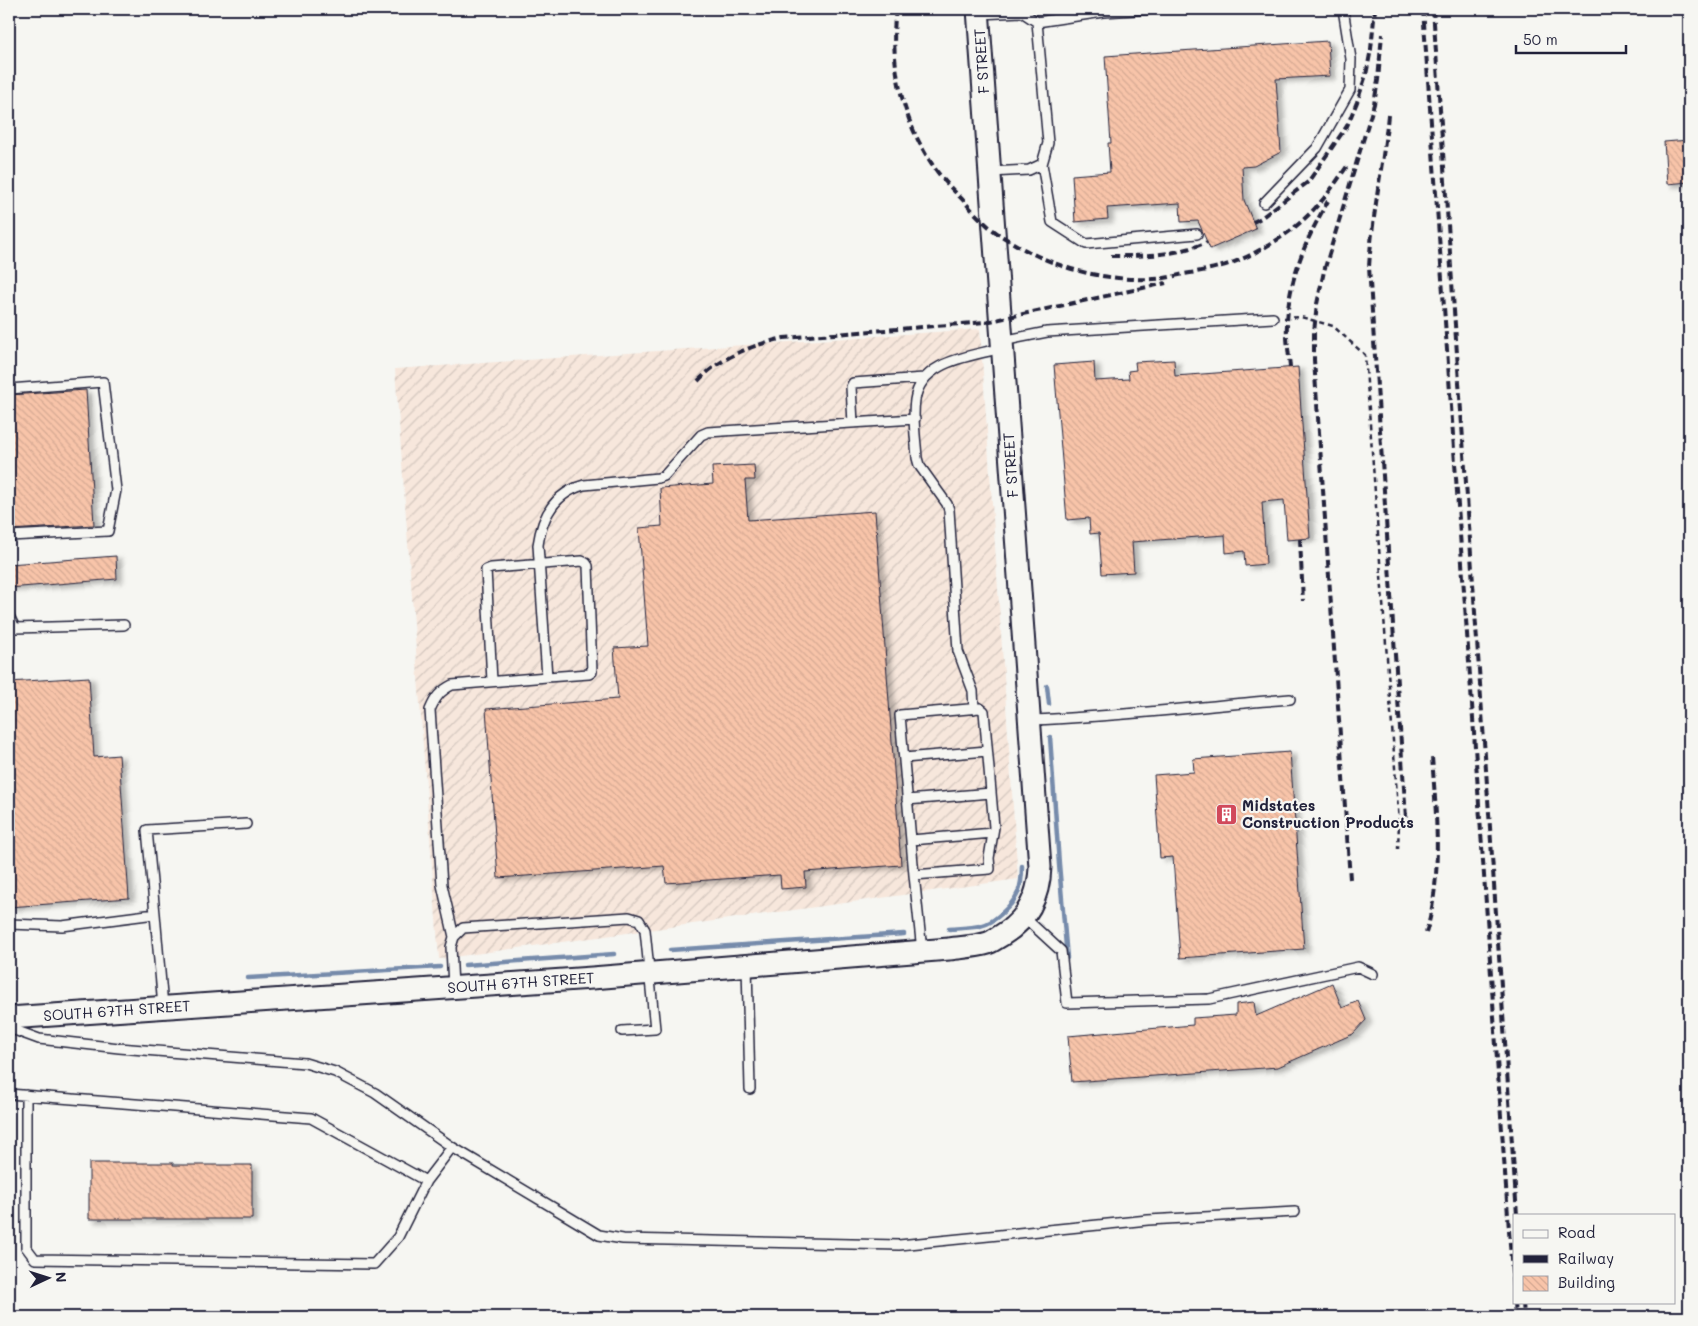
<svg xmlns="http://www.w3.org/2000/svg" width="1698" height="1326" font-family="Mali,sans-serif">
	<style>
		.industrial { fill: url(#industrial-furrows) }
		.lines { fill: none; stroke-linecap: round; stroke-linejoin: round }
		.stream { stroke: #768bab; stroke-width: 4.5 }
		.building { fill: url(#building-back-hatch); stroke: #22223b; filter: url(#shadow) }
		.service-casing { stroke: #22223b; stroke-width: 12 }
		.tertiary-casing { stroke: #22223b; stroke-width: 25 }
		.path { stroke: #22223b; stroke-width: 2.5; stroke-dasharray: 5 4; stroke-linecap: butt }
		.service { stroke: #f6f6f2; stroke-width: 9 }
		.tertiary { stroke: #f6f6f2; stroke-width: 21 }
		.rail { stroke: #22223b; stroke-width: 4; stroke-dasharray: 8 4; stroke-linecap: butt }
		.labels { text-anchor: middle; stroke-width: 4.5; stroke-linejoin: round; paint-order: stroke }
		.street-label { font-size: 15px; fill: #22223b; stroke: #f6f6f2 }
		.poi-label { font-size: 15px; font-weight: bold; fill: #22223b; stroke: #f6f6f2; text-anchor: start }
	</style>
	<defs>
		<pattern id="industrial-furrows" width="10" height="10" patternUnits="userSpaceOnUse" patternTransform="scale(1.25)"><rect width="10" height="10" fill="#f7e7dc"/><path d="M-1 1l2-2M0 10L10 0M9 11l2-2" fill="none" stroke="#d3c6be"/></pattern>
		<pattern id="building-back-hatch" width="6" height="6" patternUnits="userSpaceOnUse" patternTransform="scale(1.25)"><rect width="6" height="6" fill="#f8c4a9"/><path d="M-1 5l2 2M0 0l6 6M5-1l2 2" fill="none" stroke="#d4a892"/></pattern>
		<filter id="shadow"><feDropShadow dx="5.5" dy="3" stdDeviation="2.5" flood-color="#0004"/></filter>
	</defs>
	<rect width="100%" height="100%" fill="#f6f6f2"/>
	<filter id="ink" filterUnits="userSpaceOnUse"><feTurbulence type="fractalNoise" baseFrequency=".02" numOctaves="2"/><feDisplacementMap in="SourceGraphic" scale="10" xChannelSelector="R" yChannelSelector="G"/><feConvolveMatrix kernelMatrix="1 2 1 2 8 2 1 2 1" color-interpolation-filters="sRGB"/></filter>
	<g filter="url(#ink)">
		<!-- industrial -->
		<path class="industrial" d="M980 329 1018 879 439 959 395 369Z"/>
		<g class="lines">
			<!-- stream -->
			<path class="stream" d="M1047 686 1049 704
				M1050 737 1059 864 1067 958
				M949 929C959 928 970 928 980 926 989 924 994 920 1001 914 1018 899 1022 889 1022 866
				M670 950 904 934
				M465 965 614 954
				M248 978 440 967"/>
		</g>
		<!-- building -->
		<path class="building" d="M1328 41 1330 76 1276 79 1281 152 1254 166 1242 167 1244 200 1256 229 1210 249 1198 221 1181 222 1180 203 1107 208 1108 219 1075 222 1072 175 1110 172 1108 143H1111L1105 56Z
			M1689 140V182L1667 184 1664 142Z
			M1174 360 1175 376 1298 367 1310 538 1287 540 1284 500 1262 502 1266 564 1245 566 1244 551 1226 553 1225 535 1132 542 1134 572 1102 574 1099 533 1090 534 1089 518 1067 520 1054 365 1094 362 1095 381 1129 379 1128 371 1136 370 1135 362Z
			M86 390 94 525 9 530V395Z
			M754 465 755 480H745L748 520 875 511 901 865 805 872 806 887 781 889 780 875 666 883 664 866 498 878 486 709 618 699 614 648 648 646 639 528 662 526 660 488 713 484 712 467Z
			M116 556 117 579 9 588V564Z
			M89 677 94 757 119 755 129 898 9 907V682Z
			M1290 752 1304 949 1180 958 1173 857 1160 858 1154 775 1194 772 1193 759Z
			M1332 983 1342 1008 1358 1001 1366 1020 1353 1034 1278 1067 1072 1082 1068 1036 1193 1025V1018L1236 1015V1004L1254 1002 1256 1016Z
			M89 1163H173V1165H252V1219H89Z"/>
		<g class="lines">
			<defs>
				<path id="service" d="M979 14 1022 12 1037 22 1048 143 1042 164 1029 170 990 172
					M1037 22 1103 12 1153 9
					M1042 164 1052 222 1086 244 1197 234
					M1264 203 1317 148 1350 90 1351 59 1343 9
					M1002 341 1047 332 1273 318
					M9 389 103 382 116 490 108 531 9 536
					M853 423 851 387 853 383 924 378
					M9 616 15 628 124 625
					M492 681 486 570 491 568 582 561 586 563 588 566 592 672 589 674 547 677
					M974 709 973 691 958 651 949 510 947 504 919 465 917 458C916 440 912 419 915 400 921 360 970 357 1001 348
					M1030 720C1117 717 1203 706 1290 699
					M904 758 987 751
					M907 800 991 793
					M911 840 993 833
					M914 875 900 715 980 708 984 711 994 827 989 858 990 869 914 875 922 951
					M155 914 147 830 246 824
					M1024 917 1061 951 1067 1003 1209 999 1358 967 1373 974
					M9 924 62 926 155 914 163 1007
					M454 937 442 885 430 710C435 698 440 691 452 685L547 677 538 545C542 516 555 493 584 485L658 478 664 476 701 435 708 432 915 419
					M747 965 750 1089
					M453 987 451 947 454 937 463 928 629 917 639 920 645 930 655 1029 622 1031
					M9 1028 39 1039 119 1048 305 1063 335 1072 375 1093 452 1147 599 1235 623 1239 899 1245 1148 1220 1295 1212
					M9 1094 311 1118 426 1181 398 1237 374 1264 35 1259 26 1247V1095
					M426 1181 452 1147"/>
				<path id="tertiary" d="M9 1018 592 978 949 949C962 947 975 947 988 943 993 941 997 938 1002 935 1027 920 1039 897 1040 867L978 9"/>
			</defs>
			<!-- service casing -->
			<use href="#service" class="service-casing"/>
			<!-- tertiary casing -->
			<use href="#tertiary" class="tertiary-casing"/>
			<!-- path -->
			<path class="path" d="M1284 318 1301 317 1333 326 1365 355 1399 823 1398 849"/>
			<!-- service -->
			<use href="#service" class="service"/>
			<!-- tertiary -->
			<use href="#tertiary" class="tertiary"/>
			<!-- rail -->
			<path class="rail" d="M896 9C889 61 902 120 932 164 940 177 951 188 962 199 969 207 977 216 985 223 995 233 1008 240 1020 247 1061 270 1106 281 1154 279 1164 279 1174 276 1184 274 1209 270 1233 265 1256 252 1278 241 1299 226 1316 207 1328 195 1338 179 1348 165
				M1423 9 1514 1301
				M1433 9 1517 1215
				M1388 115C1383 166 1372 216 1369 267L1406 818
				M1253 222 1261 218 1308 182 1347 126 1357 102 1366 75 1371 49 1375 9
				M1111 256C1145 256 1175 256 1207 242
				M1290 368C1289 353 1286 339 1287 325 1288 280 1306 239 1328 201
				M698 381C721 357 752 345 784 338L986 322 1166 283
				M1300 539 1303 601
				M1350 879 1314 360V332L1317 304 1324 271 1374 104 1378 80 1382 34
				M1426 933C1443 876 1436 814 1432 757
				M1514 1302 1515 1317
				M1523 1302 1524 1317"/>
		</g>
	</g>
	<!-- icons -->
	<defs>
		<symbol id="building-square" viewBox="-11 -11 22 22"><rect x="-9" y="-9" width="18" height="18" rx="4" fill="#d1495b" stroke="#f6f6f2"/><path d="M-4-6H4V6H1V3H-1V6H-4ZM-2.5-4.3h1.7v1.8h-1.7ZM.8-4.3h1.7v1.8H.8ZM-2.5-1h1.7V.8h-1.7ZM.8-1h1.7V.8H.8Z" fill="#fff"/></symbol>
	</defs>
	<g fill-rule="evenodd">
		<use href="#building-square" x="1214" y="802" width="25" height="25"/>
	</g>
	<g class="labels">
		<!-- street labels -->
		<g class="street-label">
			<text transform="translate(982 61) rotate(-94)" y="5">F STREET</text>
			<text transform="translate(1011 465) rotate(-94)" y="5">F STREET</text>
			<text transform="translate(521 983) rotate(-4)" y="5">SOUTH 67TH STREET</text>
			<text transform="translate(117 1011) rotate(-4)" y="5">SOUTH 67TH STREET</text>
		</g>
		<!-- poi labels -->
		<g class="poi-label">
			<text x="1242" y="811">Midstates<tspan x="1242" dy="17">Construction Products</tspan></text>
		</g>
	</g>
	<!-- margin -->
	<rect width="1698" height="1326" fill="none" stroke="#f6f6f2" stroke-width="30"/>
	<rect x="15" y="15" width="1668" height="1296" fill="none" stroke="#22223b" stroke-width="2" filter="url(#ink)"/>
	<!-- legend -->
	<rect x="1513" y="1214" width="162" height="90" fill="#f6f6f2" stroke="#a1a1a9"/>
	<rect x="1523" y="1230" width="25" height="8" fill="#f6f6f2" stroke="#a1a1a9"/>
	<text x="1558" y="1238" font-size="15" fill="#22223b">Road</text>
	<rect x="1523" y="1255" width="25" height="8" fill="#22223b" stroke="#a1a1a9"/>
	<text x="1558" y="1264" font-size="15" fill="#22223b">Railway</text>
	<rect x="1523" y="1276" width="25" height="15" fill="url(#building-back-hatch)" stroke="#a1a1a9"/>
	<text x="1558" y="1288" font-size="15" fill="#22223b">Building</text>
	<!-- north arrow -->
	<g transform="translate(48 1278) rotate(86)" stroke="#f6f6f2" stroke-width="4" paint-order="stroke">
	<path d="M0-4L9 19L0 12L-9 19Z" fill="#22223b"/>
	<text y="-8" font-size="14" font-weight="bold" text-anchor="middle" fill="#22223b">N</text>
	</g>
	<!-- scale -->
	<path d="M1516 45v8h110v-8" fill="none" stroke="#22223b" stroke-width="2.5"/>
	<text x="1523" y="45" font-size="15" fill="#22223b" stroke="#f6f6f2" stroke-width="4" paint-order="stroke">50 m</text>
</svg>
